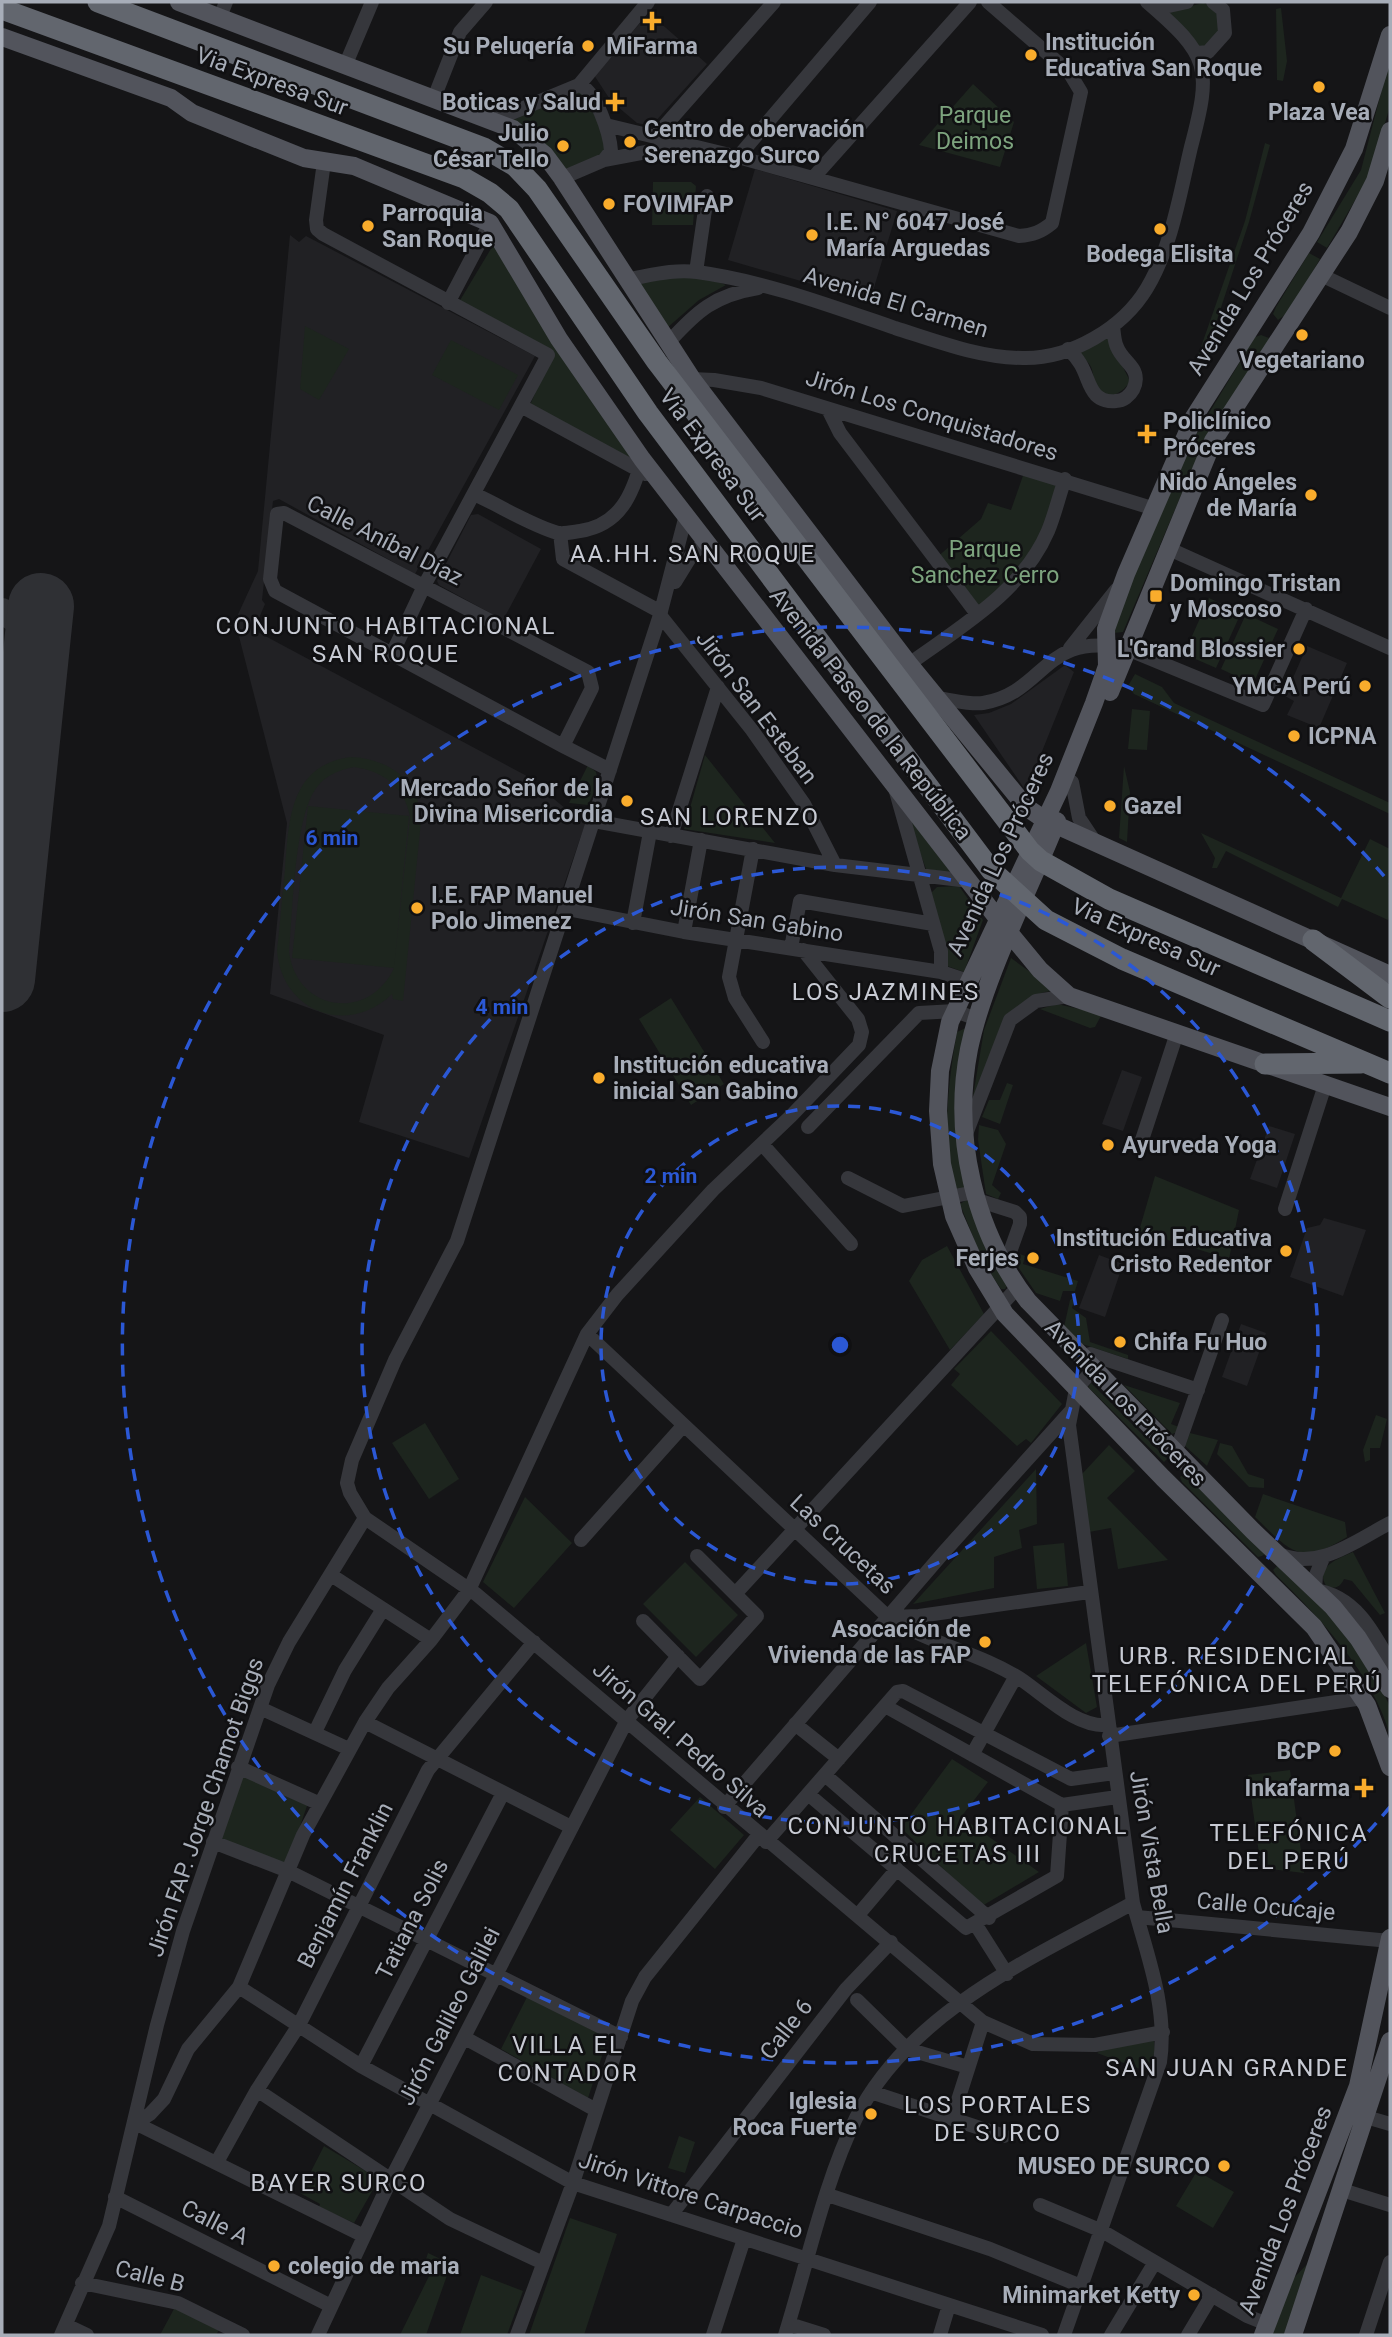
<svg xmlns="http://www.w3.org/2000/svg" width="1392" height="2337" font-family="Roboto,sans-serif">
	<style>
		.built { fill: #212124 }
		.green { fill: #1d251e; fill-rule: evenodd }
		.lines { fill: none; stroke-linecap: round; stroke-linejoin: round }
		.taxiway { stroke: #2f3034; stroke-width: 26 }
		.runway { stroke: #2f3034; stroke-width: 66 }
		.minor { stroke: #36373c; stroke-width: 14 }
		.major { stroke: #52545c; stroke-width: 18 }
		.highway { stroke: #62666e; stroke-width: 21 }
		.ring { fill: none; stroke: #2b58d5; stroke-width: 3.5; stroke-dasharray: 12 9 }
		.poi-dot { fill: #f9ac2c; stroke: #101012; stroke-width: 2.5 }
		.labels { text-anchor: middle; stroke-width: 5; stroke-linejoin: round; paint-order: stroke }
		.poi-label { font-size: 23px; font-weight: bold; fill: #a7adb8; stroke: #101012; text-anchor: end }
		.street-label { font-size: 23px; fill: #a7adb8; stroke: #101012 }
		.park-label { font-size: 23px; fill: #7da47e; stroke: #101012 }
		.neighbourhood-label { font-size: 24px; letter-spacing: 2px; fill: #c8cbd4; stroke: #101012 }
		.centre { fill: #2b58d5; stroke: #101012; stroke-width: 3.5 }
		.ring-label { font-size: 21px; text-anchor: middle; font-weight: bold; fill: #2b58d5; stroke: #101012; stroke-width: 5; stroke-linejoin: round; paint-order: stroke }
	</style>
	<rect width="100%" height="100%" fill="#151517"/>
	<!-- built -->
	<path class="built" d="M649 13 707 64 653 124 647 125 637 123 611 101 594 75Z
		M755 169 897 211 870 301 728 260Z
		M290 235 299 242 306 236 535 356 415 574 279 499 273 501 262 600 265 604 254 630 525 775 566 809 589 813 469 1158 359 1122 384 1035 270 994 287 823 235 621 258 571Z
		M478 514 541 549 503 620 439 585 437 581 471 515Z
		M1307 646 1347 663 1319 728 1287 715 1294 701 1285 696Z
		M1065 665 1074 672 1026 791 974 715 989 713 1011 704Z
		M1122 1070 1142 1077 1123 1131 1102 1124Z
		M1269 1126 1295 1134 1277 1188 1250 1179Z
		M1324 1218 1366 1230 1343 1296 1290 1277 1307 1228 1320 1225Z
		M1099 1255 1123 1264 1105 1317 1079 1308Z
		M1241 1324 1266 1333 1247 1386 1222 1377Z"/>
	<!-- green -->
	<path class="green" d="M1203 3 1216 7 1223 29 1200 51 1167 12Z
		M1281 8 1287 61 1283 81 1277 80 1276 9Z
		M1390 58V106L1370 175 1327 248 1317 242 1361 170Z
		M973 84 1014 122 1000 167 919 145Z
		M574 92H584L604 135V153L564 171 532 130 513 120Z
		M1265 143 1270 145 1249 222 1214 329 1213 335 1219 341 1201 368 1195 364 1245 221Z
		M653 182H691L696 186 693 225H652Z
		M495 242 635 465 529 407 553 354 459 302Z
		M1309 253 1320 259 1289 312 1278 320 1273 314 1276 307Z
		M695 273 726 285 699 300 667 328 637 282Z
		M305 326 349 349 319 400 300 389Z
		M1261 335 1269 338 1266 347 1197 458 1123 632 1114 633 1112 626 1189 446 1255 337Z
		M1107 336 1130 381C1124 392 1109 402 1098 389 1093 383 1094 374 1091 367 1087 359 1080 358 1079 349Z
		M451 340 518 375 499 410 432 375Z
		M1026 467 1065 479 1031 563 977 614 935 559 981 519 988 503 1011 510Z
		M1209 598 1241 613 1216 668 1184 654Z
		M1246 614 1278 629 1253 684 1221 669Z
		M1135 674 1162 687 1174 703 1390 803V814L1134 694 1128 686Z
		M1132 709 1150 711 1147 750 1128 749Z
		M705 755 775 843 684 829Z
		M350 757C388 758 421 781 421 821L403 1001 393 999 392 994C348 1037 282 1012 277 951 280 924 282 897 285 870 289 821 289 766 350 757ZM354 767C383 771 405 787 410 817L394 968 409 816 308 806 292 958 394 968C369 1022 297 1012 289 952 293 912 294 816 317 787 326 775 339 770 354 767Z
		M588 765 596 772C599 783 593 795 588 805L569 803Z
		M1124 766 1130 792 1127 842 1119 838Z
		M903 805 951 873 926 869Z
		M1201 833 1341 898 1370 839 1390 849V914L1388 920 1342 899 1338 907 1226 851 1217 868H1212L1215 858Z
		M959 886 983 920 964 972 947 966 948 951 935 922 931 893 937 887Z
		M1011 958 1044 982 1051 991C1004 996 1000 1067 973 1096L984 1030Z
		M671 998 724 1084 691 1105 639 1019Z
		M1057 1004 1102 1014 1095 1027 1090 1028 1040 1009Z
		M970 1026 966 1184 965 1190 958 1191C938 1157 950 1070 957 1032Z
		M1007 1083 1013 1085 1000 1124 982 1117 989 1100H1000Z
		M979 1125 998 1130 1006 1144 992 1185 1001 1193 998 1199 986 1194 978 1140Z
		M1155 1176 1239 1210 1229 1259 1139 1231Z
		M966 1200 971 1202 1007 1286 1005 1289H1001L983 1262 960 1204Z
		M947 1246 984 1314 950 1350 909 1281 922 1260Z
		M1020 1254 1025 1256 1023 1264 1078 1281 1075 1291H1063L1060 1301 1036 1293 1016 1264Z
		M1075 1297 1072 1308 1086 1318 1090 1342 1128 1355V1359L1079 1343 1064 1327 1070 1300Z
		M991 1331 1062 1404 1031 1443 1026 1439 1017 1446 951 1385 960 1374 954 1369Z
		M1091 1383 1167 1459 1164 1462 1088 1387Z
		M1124 1385 1180 1403 1171 1424 1179 1427 1178 1432 1172 1434Z
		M1376 1415 1387 1419 1380 1448H1370V1460L1365 1462 1363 1450Z
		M425 1423 459 1479 429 1499 392 1443Z
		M1190 1433 1218 1440 1207 1466 1185 1446Z
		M1220 1443 1232 1446 1248 1474 1264 1479V1488L1249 1487 1217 1454Z
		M1109 1445 1135 1471 1107 1498 1168 1560 1118 1569 1111 1528 1089 1532 1082 1474Z
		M1036 1469 1037 1524 1019 1530 1022 1548 994 1557V1588L913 1604Z
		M1184 1474 1190 1475 1266 1553 1262 1556 1258 1557 1182 1482 1180 1477Z
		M1263 1494 1345 1522 1347 1537C1300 1567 1290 1551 1255 1517Z
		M525 1497 572 1543 514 1608 483 1582Z
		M1064 1543 1068 1586 1037 1589 1033 1546Z
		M1353 1552 1385 1613 1380 1615 1352 1581 1344 1579C1340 1587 1336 1589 1327 1587 1313 1567 1338 1559 1353 1552Z
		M685 1562 738 1615 696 1657 643 1604Z
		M1277 1566C1302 1572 1384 1681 1390 1708 1392 1716 1390 1727 1390 1736 1374 1675 1320 1618 1276 1575L1273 1570Z
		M1086 1643 1097 1707 1086 1713 1036 1676Z
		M952 1759 988 1782 961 1817 1039 1872 982 1906 901 1828Z
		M1290 1770 1304 1873 1261 1868 1248 1775Z
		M242 1775 308 1803 287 1864 217 1839Z
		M700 1797 744 1835 715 1869 670 1830Z
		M527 1997 608 2038 588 2098 501 2049Z
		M1154 2040 1155 2050 1148 2072 1097 2053 1110 2046Z
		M679 2136 695 2142 685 2173 668 2168Z
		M324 2146 379 2179 354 2223 319 2207 320 2204 300 2193Z
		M1197 2171 1234 2192 1213 2228 1176 2206Z
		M570 2218 617 2234 584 2335H529Z
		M428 2253 451 2264 426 2335H400L433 2268 425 2262Z
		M1312 2259 1286 2335H1271L1287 2285Z
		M481 2275 523 2291 507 2335H460Z
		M175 2307 219 2330 216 2335H160Z"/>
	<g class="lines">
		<!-- taxiway -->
		<path class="taxiway" d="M2 611 38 634"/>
		<!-- runway -->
		<path class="runway" d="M2 979 41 606"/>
		<!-- minor -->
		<path class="minor" d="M1155 9 1187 2
			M220 17 226 2
			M1198 53 1208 52 1225 33 1223 10 1213 2
			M345 66 372 2
			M434 98 460 32 486 2
			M492 121 579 85 648 2
			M606 125 738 157 1019 236C1033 235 1041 232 1052 223L1081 92 1069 72 988 2
			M655 137 774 2
			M738 157 870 2
			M604 160 678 146
			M324 162 316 220 317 229 323 234 548 355 424 586 392 654
			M562 178 604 160 611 151C610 134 596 90 579 85
			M813 178 970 2
			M696 272 707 196
			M1321 275 1390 308
			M629 279C652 275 674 269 697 272 764 281 831 306 895 328 936 341 980 358 1023 358 1071 359 1123 328 1147 288 1172 246 1180 193 1191 147 1212 67 1210 56 1147 2
			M448 303 490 223
			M669 342C697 311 715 295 758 288
			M1068 349C1088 367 1085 383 1096 395 1101 400 1109 402 1116 401 1131 400 1141 382 1133 369 1128 361 1121 357 1117 347 1114 341 1114 333 1113 326
			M692 379 714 380 761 388 1155 509
			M521 406 646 474
			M828 409 840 433 977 614
			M474 494C501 506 530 525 558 533 564 534 573 532 580 531 620 525 633 494 642 459
			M686 515 660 615 457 1241 395 1360 352 1460 347 1483 350 1493 365 1518 476 1594 983 2022 1033 2044 1095 2045 1163 2032
			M560 533 563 559 661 612
			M1167 548 1390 648
			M675 582 691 556 706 540
			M660 615 752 730 804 804 835 865
			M1070 648 1116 590
			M909 664C960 627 1022 592 1048 531 1055 514 1059 496 1065 479
			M935 698C950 699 969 705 983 703 1046 693 1043 630 1127 649L1263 705 1306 609
			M563 746 592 688 588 672 284 513 277 514 270 579 275 591 563 746 610 770
			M1072 782 1079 818 1093 839
			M895 788 941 951V972
			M594 821 835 865 969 881
			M671 836 718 687
			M753 849 729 977 735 998 763 1042
			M567 909 684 932 941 972 968 981
			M633 923 650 832
			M684 932 701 840
			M791 948 800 901 933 924
			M808 1127 919 1013 955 1011 977 1019
			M966 1134 1010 1020 1036 1001 1069 996
			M762 1144 851 1244
			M1139 1149 1177 1033
			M848 1178 903 1206 975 1192
			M977 1200 1015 1212 1020 1217V1224L1005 1266
			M1285 1209 1325 1085
			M587 1334 888 1617C930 1644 979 1653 1019 1678 1045 1695 1076 1728 1108 1725
			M1085 1360 1090 1354 1198 1390
			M1173 1449 1179 1443 1222 1320
			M581 1540 683 1426
			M1279 1554C1319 1571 1355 1541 1390 1523
			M1323 1558 1316 1575 1315 1590C1354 1596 1372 1629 1390 1662
			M331 1575 431 1640
			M736 1593 1018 1287
			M889 1617 919 1616 1089 1592
			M643 1621 700 1679 757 1616 697 1556
			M260 1708 349 1749
			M365 1722 571 1827
			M795 1724 839 1759
			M315 1732 345 1670 383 1609
			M1109 1736 1363 1698
			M972 1755 1016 1676
			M238 1767 318 1803
			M825 1775 989 1918
			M808 1794 966 1928 1057 1876 1062 1805 885 1706
			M1062 1805 1117 1797
			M724 1807 944 1552 1071 1411
			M213 1842 288 1871 621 2037
			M766 1842 897 1692 903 1691 1071 1779 1114 1773
			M858 1915 897 1869
			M1137 1917 1390 1941
			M976 1925 1007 1974
			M239 1987 361 2066 573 2183 1042 2335
			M857 2000 907 2049 968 2067
			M465 2038 596 2110
			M361 2066 503 1793
			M257 2090 450 2219 543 2263
			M871 2092 1004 2136
			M1366 2117 1390 2124
			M952 2119 983 2022
			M135 2123 150 2114 164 2099 188 2049 239 1987 303 1835 365 1722 388 1688 431 1640 469 1590 587 1334 617 1295 713 1190 791 1116 859 1045 862 1032 858 1019 803 950
			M135 2123 364 2236
			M217 2162 257 2090 299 2025 428 1770 534 1642
			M1342 2190 1390 2205
			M828 2195 990 2249 1081 2286
			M115 2197 331 2306
			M1040 2205 1102 2231 1247 2316 1267 2324
			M671 2215 846 1989 891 1942
			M82 2283 178 2303 243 2335
			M789 2324 824 2335
			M66 2325 87 2335
			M61 2335 109 2226 157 2025 183 1931 268 1685 289 1642 365 1518
			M318 2335 390 2181 627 1720 678 1656
			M517 2335 573 2183 632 2001 645 1977 758 1836
			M713 2335 744 2239
			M785 2335C806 2268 825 2180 856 2118 910 2011 1034 1957 1133 1903
			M940 2335 949 2305
			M1064 2335 1160 2062C1168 2008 1147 1954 1133 1903L1069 1425 1076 1389 1094 1369
			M1111 2335 1155 2262
			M1188 2335 1212 2295
			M1366 2335 1390 2262"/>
		<!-- major -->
		<path class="major" d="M179 2 513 129 545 155 562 178 692 379 909 664 1026 807 1045 820 1390 975
			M1390 35 1354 149 1311 233 1194 417 1126 574 1106 629 1107 666 1094 703 1059 791 950 1022 940 1071 938 1111 942 1164 954 1216 977 1268 1005 1314 1163 1478 1314 1627 1367 1705 1390 1767
			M2 37 171 98 192 113 304 158 354 166 490 223 559 339 642 459 998 919 1040 970 1069 996 1390 1107
			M1110 692 1213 441 1349 232 1375 181 1390 131
			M1057 821C1029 891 984 977 969 1049 952 1136 974 1231 1028 1301L1253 1531 1333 1607 1358 1638 1390 1689
			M1263 2335 1358 2086 1390 1938
			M1293 2335 1390 2041"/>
		<!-- highway -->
		<path class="highway" d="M98 2 484 148 515 166 537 189 657 362 1030 851 1041 861 1109 899 1390 1021
			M2 9 464 178 490 193 509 209 648 413 991 870 1046 920 1122 959 1390 1073
			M1313 940 1390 998
			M1265 1064 1361 1063"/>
	</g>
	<!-- distance rings -->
	<g class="ring">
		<circle cx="840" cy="1345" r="239"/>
		<circle cx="840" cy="1345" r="478"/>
		<path d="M1390 1807A718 718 0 1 1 1390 883"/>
	</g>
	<!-- markers -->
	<g class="poi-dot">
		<path d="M648.5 10.5h7v7h7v7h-7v7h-7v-7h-7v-7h7z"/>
		<circle cx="588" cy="46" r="7"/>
		<circle cx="1031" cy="55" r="7"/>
		<circle cx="1319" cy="87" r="7"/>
		<path d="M611.5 91.5h7v7h7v7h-7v7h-7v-7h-7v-7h7z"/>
		<circle cx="630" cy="142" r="7"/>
		<circle cx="563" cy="146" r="7"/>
		<circle cx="609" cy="204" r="7"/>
		<circle cx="368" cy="226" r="7"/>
		<circle cx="1160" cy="229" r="7"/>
		<circle cx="812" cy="235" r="7"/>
		<circle cx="1302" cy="335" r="7"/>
		<path d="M1143.5 423.5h7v7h7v7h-7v7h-7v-7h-7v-7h7z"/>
		<circle cx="1311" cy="495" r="7"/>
		<rect x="1149" y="589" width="14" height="14" rx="3.5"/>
		<circle cx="1299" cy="649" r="7"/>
		<circle cx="1365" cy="686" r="7"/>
		<circle cx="1294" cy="736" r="7"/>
		<circle cx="627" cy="801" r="7"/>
		<circle cx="1110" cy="806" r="7"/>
		<circle cx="417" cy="908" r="7"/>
		<circle cx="599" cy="1078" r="7"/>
		<circle cx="1108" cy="1145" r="7"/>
		<circle cx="1286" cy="1251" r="7"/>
		<circle cx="1033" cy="1258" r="7"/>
		<circle cx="1120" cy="1342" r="7"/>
		<circle cx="985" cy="1642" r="7"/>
		<circle cx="1335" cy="1751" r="7"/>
		<path d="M1360.5 1777.5h7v7h7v7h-7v7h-7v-7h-7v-7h7z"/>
		<circle cx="871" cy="2114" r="7"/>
		<circle cx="1224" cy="2166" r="7"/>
		<circle cx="274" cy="2266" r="7"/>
		<circle cx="1194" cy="2295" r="7"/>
	</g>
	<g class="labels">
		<!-- poi labels -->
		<g class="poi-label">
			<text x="1045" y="50" text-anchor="start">Institución<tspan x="1045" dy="26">Educativa San Roque</tspan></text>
			<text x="574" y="54">Su Peluqería</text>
			<text x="652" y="54" text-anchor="middle">MiFarma</text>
			<text x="601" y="110">Boticas y Salud</text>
			<text x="1319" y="120" text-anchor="middle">Plaza Vea</text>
			<text x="644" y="137" text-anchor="start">Centro de obervación<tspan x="644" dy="26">Serenazgo Surco</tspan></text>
			<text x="549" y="141">Julio<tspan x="549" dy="26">César Tello</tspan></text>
			<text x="623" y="212" text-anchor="start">FOVIMFAP</text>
			<text x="382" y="221" text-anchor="start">Parroquia<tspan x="382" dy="26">San Roque</tspan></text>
			<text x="826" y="230" text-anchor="start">I.E. N° 6047 José<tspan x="826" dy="26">María Arguedas</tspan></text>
			<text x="1160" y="262" text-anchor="middle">Bodega Elisita</text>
			<text x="1302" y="368" text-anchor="middle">Vegetariano</text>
			<text x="1163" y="429" text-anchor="start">Policlínico<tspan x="1163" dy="26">Próceres</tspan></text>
			<text x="1297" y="490">Nido Ángeles<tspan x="1297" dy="26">de María</tspan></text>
			<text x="1170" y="591" text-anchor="start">Domingo Tristan<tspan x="1170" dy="26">y Moscoso</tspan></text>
			<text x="1285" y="657">L'Grand Blossier</text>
			<text x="1351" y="694">YMCA Perú</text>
			<text x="1308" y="744" text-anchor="start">ICPNA</text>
			<text x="613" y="796">Mercado Señor de la<tspan x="613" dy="26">Divina Misericordia</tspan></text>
			<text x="1124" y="814" text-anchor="start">Gazel</text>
			<text x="431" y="903" text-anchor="start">I.E. FAP Manuel<tspan x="431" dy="26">Polo Jimenez</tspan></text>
			<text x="613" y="1073" text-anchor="start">Institución educativa<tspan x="613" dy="26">inicial San Gabino</tspan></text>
			<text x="1122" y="1153" text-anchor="start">Ayurveda Yoga</text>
			<text x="1272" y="1246">Institución Educativa<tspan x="1272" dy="26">Cristo Redentor</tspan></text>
			<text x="1019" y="1266">Ferjes</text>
			<text x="1134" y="1350" text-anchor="start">Chifa Fu Huo</text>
			<text x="971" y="1637">Asocación de<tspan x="971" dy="26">Vivienda de las FAP</tspan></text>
			<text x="1321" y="1759">BCP</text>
			<text x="1350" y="1796">Inkafarma</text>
			<text x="857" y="2109">Iglesia<tspan x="857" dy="26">Roca Fuerte</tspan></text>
			<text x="1210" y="2174">MUSEO DE SURCO</text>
			<text x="288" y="2274" text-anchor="start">colegio de maria</text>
			<text x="1180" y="2303">Minimarket Ketty</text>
		</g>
		<!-- street labels -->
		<g class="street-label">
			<text transform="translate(272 81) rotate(20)" y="8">Via Expresa Sur</text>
			<text transform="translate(1250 278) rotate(-59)" y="8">Avenida Los Próceres</text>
			<text transform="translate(896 302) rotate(17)" y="8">Avenida El Carmen</text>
			<text transform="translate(932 415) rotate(17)" y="8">Jirón Los Conquistadores</text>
			<text transform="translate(713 455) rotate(53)" y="8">Via Expresa Sur</text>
			<text transform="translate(385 540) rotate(27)" y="8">Calle Aníbal Díaz</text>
			<text transform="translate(757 707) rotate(53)" y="8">Jirón San Esteban</text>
			<text transform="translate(871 714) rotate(52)" y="8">Avenida Paseo de la República</text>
			<text transform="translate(1000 854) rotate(-65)" y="8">Avenida Los Próceres</text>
			<text transform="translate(757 920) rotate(9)" y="8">Jirón San Gabino</text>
			<text transform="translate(1146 937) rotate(24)" y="8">Via Expresa Sur</text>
			<text transform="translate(1126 1403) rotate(46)" y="8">Avenida Los Próceres</text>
			<text transform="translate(843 1544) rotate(43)" y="8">Las Crucetas</text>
			<text transform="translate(681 1739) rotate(41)" y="8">Jirón Gral. Pedro Silva</text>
			<text transform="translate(205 1807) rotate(-71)" y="8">Jirón FAP. Jorge Chamot Biggs</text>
			<text transform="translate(1152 1852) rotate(80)" y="8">Jirón Vista Bella</text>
			<text transform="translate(345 1885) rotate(-63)" y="8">Benjamín Franklin</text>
			<text transform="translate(1266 1906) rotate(5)" y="8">Calle Ocucaje</text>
			<text transform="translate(412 1919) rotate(-63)" y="8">Tatiana Solis</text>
			<text transform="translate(449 2016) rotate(-63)" y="8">Jirón Galileo Galilei</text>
			<text transform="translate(786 2029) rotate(-52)" y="8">Calle 6</text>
			<text transform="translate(691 2195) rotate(18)" y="8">Jirón Vittore Carpaccio</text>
			<text transform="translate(1285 2210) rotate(-69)" y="8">Avenida Los Próceres</text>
			<text transform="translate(215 2222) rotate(27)" y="8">Calle A</text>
			<text transform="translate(150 2276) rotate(14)" y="8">Calle B</text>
		</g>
		<!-- park labels -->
		<g class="park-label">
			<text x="975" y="123">Parque<tspan x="975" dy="26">Deimos</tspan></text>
			<text x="985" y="557">Parque<tspan x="985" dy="26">Sanchez Cerro</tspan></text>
		</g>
		<!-- neighbourhood labels -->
		<g class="neighbourhood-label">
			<text x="693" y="562">AA.HH. SAN ROQUE</text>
			<text x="386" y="634">CONJUNTO HABITACIONAL<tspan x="386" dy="28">SAN ROQUE</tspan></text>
			<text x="730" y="825">SAN LORENZO</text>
			<text x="886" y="1000">LOS JAZMINES</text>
			<text x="1237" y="1664">URB. RESIDENCIAL<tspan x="1237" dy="28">TELEFÓNICA DEL PERÚ</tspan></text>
			<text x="958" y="1834">CONJUNTO HABITACIONAL<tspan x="958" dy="28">CRUCETAS III</tspan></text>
			<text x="1289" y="1841">TELEFÓNICA<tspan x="1289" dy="28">DEL PERÚ</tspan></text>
			<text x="568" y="2053">VILLA EL<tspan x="568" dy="28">CONTADOR</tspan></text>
			<text x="1227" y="2076">SAN JUAN GRANDE</text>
			<text x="998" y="2113">LOS PORTALES<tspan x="998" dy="28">DE SURCO</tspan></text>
			<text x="339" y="2191">BAYER SURCO</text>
		</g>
	</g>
	<circle cx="840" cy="1345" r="10" class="centre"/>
	<g class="ring-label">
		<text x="332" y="845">6 min</text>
		<text x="502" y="1014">4 min</text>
		<text x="671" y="1183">2 min</text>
	</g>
	<!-- border -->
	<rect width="1392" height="2337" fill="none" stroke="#a7adb8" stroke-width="7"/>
</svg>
